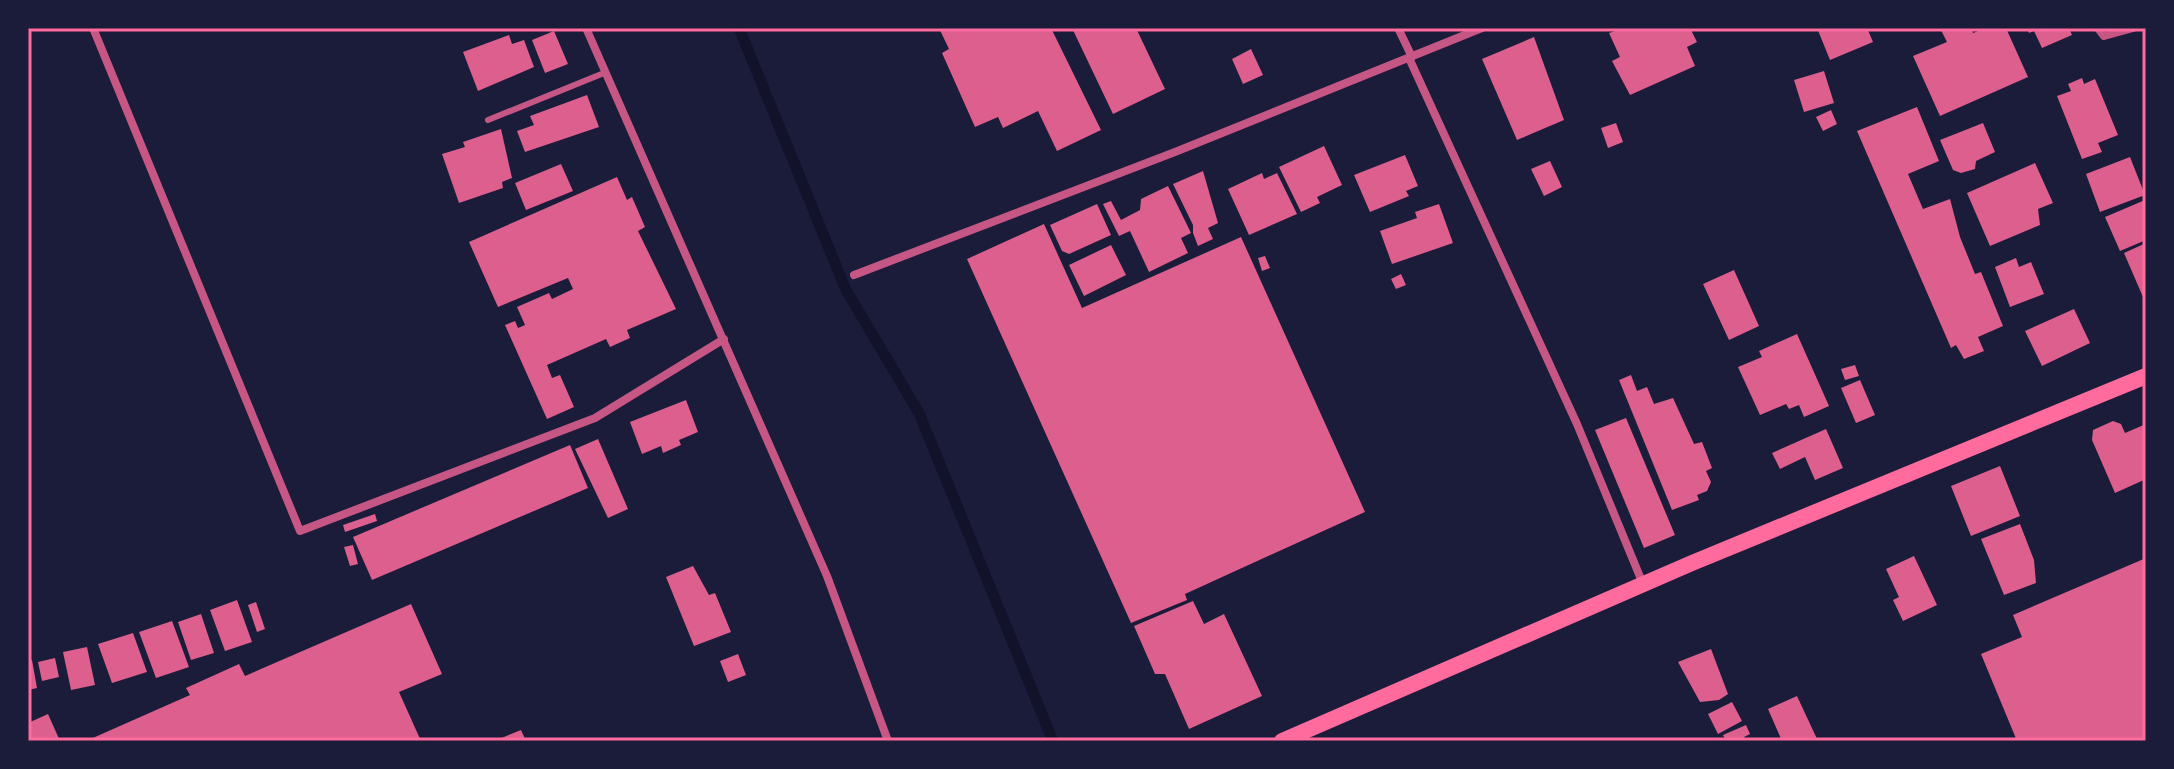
<svg xmlns="http://www.w3.org/2000/svg" width="2174" height="769" font-family="'Sofia Sans Condensed',sans-serif">
	<style>
		.lines { fill: none; stroke-linecap: round; stroke-linejoin: round }
		.stream { stroke: #12122b; stroke-width: 11 }
		.building { fill: #dd5f8e }
		.service { stroke: #c65784; stroke-width: 6 }
		.minor { stroke: #c65784; stroke-width: 8 }
		.secondary { stroke: #ff6b9d; stroke-width: 16 }
		.neatline { fill: none; stroke: #ff6b9d; stroke-width: 3 }
	</style>
	<rect width="100%" height="100%" fill="#1b1b3a"/>
	<g class="lines">
		<!-- stream -->
		<path class="stream" d="M739 28 846 290 919 413 1053 741"/>
	</g>
	<!-- building -->
	<path class="building" d="M939 28H1051L1101 130 1057 151 1038 111 1003 128 998 117 975 127 942 53 949 49Z
		M1072 28H1136L1165 89 1113 114Z
		M1624 28 1691 30 1697 42 1687 47 1695 66 1630 95 1612 61 1620 57 1609 33Z
		M1817 28H1867L1873 42 1830 60Z
		M1940 28H1971L1973 33 1986 28H2006L2028 77 1940 116 1913 56 1947 42Z
		M2027 28H2069L2072 35 2042 48 2034 31 2029 33Z
		M554 31 568 64 545 73 532 40Z
		M509 35 512 44 524 40 534 67 478 91 463 52Z
		M1534 37 1564 120 1517 140 1482 59Z
		M1251 49 1263 75 1243 84 1232 59Z
		M1824 71 1834 103 1804 112 1794 80Z
		M2082 78 2084 84 2095 79 2118 135 2098 143 2102 152 2082 159 2057 96 2071 91 2068 84Z
		M587 95 599 127 525 152 517 131 534 125 530 116Z
		M1917 107 1939 161 1908 174 1923 209 1950 199 1960 237 1975 274 1981 272 2003 326 1978 337 1984 351 1964 359 1956 345 1951 348 1857 131Z
		M1831 110 1837 124 1823 131 1816 117Z
		M1616 123 1623 142 1608 148 1601 128Z
		M1983 123 1995 152 1976 161 1975 169 1961 173 1953 170 1940 140Z
		M501 129 512 178 502 182 503 188 459 203 442 154 465 147 463 142Z
		M1324 146 1342 185 1317 197 1320 203 1301 212 1279 167Z
		M1405 155 1418 186 1406 191 1409 196 1370 212 1354 175Z
		M2130 157 2145 195 2100 212 2086 174Z
		M1550 161 1562 187 1544 196 1531 169Z
		M2035 163 2053 203 2038 209 2040 225 1990 246 1967 193Z
		M561 164 573 191 526 210 515 183Z
		M1203 171 1218 223 1208 228 1213 239 1198 246 1193 233V225L1173 184Z
		M1262 173 1264 179 1277 173 1297 214 1249 235 1228 189Z
		M617 177 627 200 632 197 645 227 638 231 676 309 627 330 630 338 610 347 606 339 547 365 552 378 560 375 574 407 547 419 505 325 515 321 518 328 525 325 517 307 549 293 552 299 573 289 568 278 498 307 469 242Z
		M1168 186 1191 233 1181 238 1188 253 1149 272 1130 231 1119 236 1103 204 1111 201 1121 220 1140 210 1141 199Z
		M2145 200 2146 240 2120 251 2105 217Z
		M1097 204 1111 235 1069 254 1062 251 1050 225Z
		M1439 204 1453 243 1392 264 1380 231 1417 218 1415 212Z
		M1044 224 1082 308 1241 237 1365 512 1185 594 1187 600 1131 623 967 259Z
		M2146 243V304L2124 253Z
		M1111 245 1126 275 1084 296 1069 265Z
		M1265 256 1270 268 1262 271 1258 258Z
		M2016 258 2019 267 2031 262 2044 294 2010 307 1995 267Z
		M1734 270 1759 326 1729 340 1703 284Z
		M1401 274 1406 285 1396 289 1391 279Z
		M2074 309 2090 343 2042 366 2025 331Z
		M1797 334 1829 406 1804 417 1799 405 1789 409 1786 404 1760 415 1738 367 1762 357 1759 351Z
		M1855 365 1859 376 1845 380 1841 369Z
		M1631 375 1637 391 1647 387 1654 404 1673 398 1694 444 1702 442 1712 468 1706 471 1711 482 1707 491 1697 495 1699 500 1672 510 1619 380Z
		M1860 380 1875 415 1856 423 1841 388Z
		M686 400 698 432 679 440 681 445 663 453 661 446 642 454 630 422Z
		M1626 418 1675 535 1644 548 1595 430Z
		M2113 421 2121 424 2125 433 2146 424V479L2115 493 2092 440 2093 430Z
		M1826 429 1843 468 1815 480 1805 457 1780 469 1772 453Z
		M598 439 628 509 608 518 575 449Z
		M570 445 588 488 372 580 353 537Z
		M2000 466 2020 516 1971 536 1951 486Z
		M375 514 377 521 345 532 343 525Z
		M2020 524 2034 560 2036 583 2004 595 1981 539Z
		M353 545 358 564 350 566 344 547Z
		M1914 556 1937 605 1903 621 1893 600 1899 597 1886 569Z
		M2146 558V741H2017L1981 654 2022 637 2013 615Z
		M693 566 709 595 715 593 731 632 694 646 666 577Z
		M237 600 252 642 225 651 210 610Z
		M1193 601 1204 624 1224 614 1262 696 1189 729 1165 674H1155L1134 626Z
		M256 602 265 629 257 632 248 605Z
		M411 604 442 674 399 692 421 741H86L190 695 186 688 239 664 245 676Z
		M201 614 214 653 191 660 178 622Z
		M172 621 189 667 156 678 139 632Z
		M133 633 147 672 112 683 98 644Z
		M87 647 95 685 71 690 63 652Z
		M1711 649 1728 694 1719 700 1700 702 1678 662Z
		M738 654 746 675 728 682 720 661Z
		M55 658 59 677 42 681 38 662Z
		M28 660H32L37 688 28 690Z
		M1797 696 1818 741H1782L1768 709Z
		M1732 702 1742 721 1718 734 1708 714Z
		M48 714 60 741H28V723Z
		M1746 725 1750 734 1744 737 1746 741H1726L1723 735Z
		M521 730 526 741H494Z"/>
	<g class="lines">
		<!-- service -->
		<path class="service" d="M488 120 604 73"/>
		<!-- minor -->
		<path class="minor" d="M93 28 300 531 595 418 724 339
			M586 28 827 576 888 741
			M1398 28 1412 57
			M2098 28 2104 36 2133 28
			M1409 58 1577 424 1643 584
			M854 275 1175 152 1482 28"/>
		<!-- secondary -->
		<path class="secondary" d="M1282 741 1692 563 2146 376"/>
	</g>
	<!-- border -->
	<rect width="2174" height="769" fill="none" stroke="#1b1b3a" stroke-width="60"/>
	<rect x="30" y="30" width="2114" height="709" class="neatline"/>
</svg>
